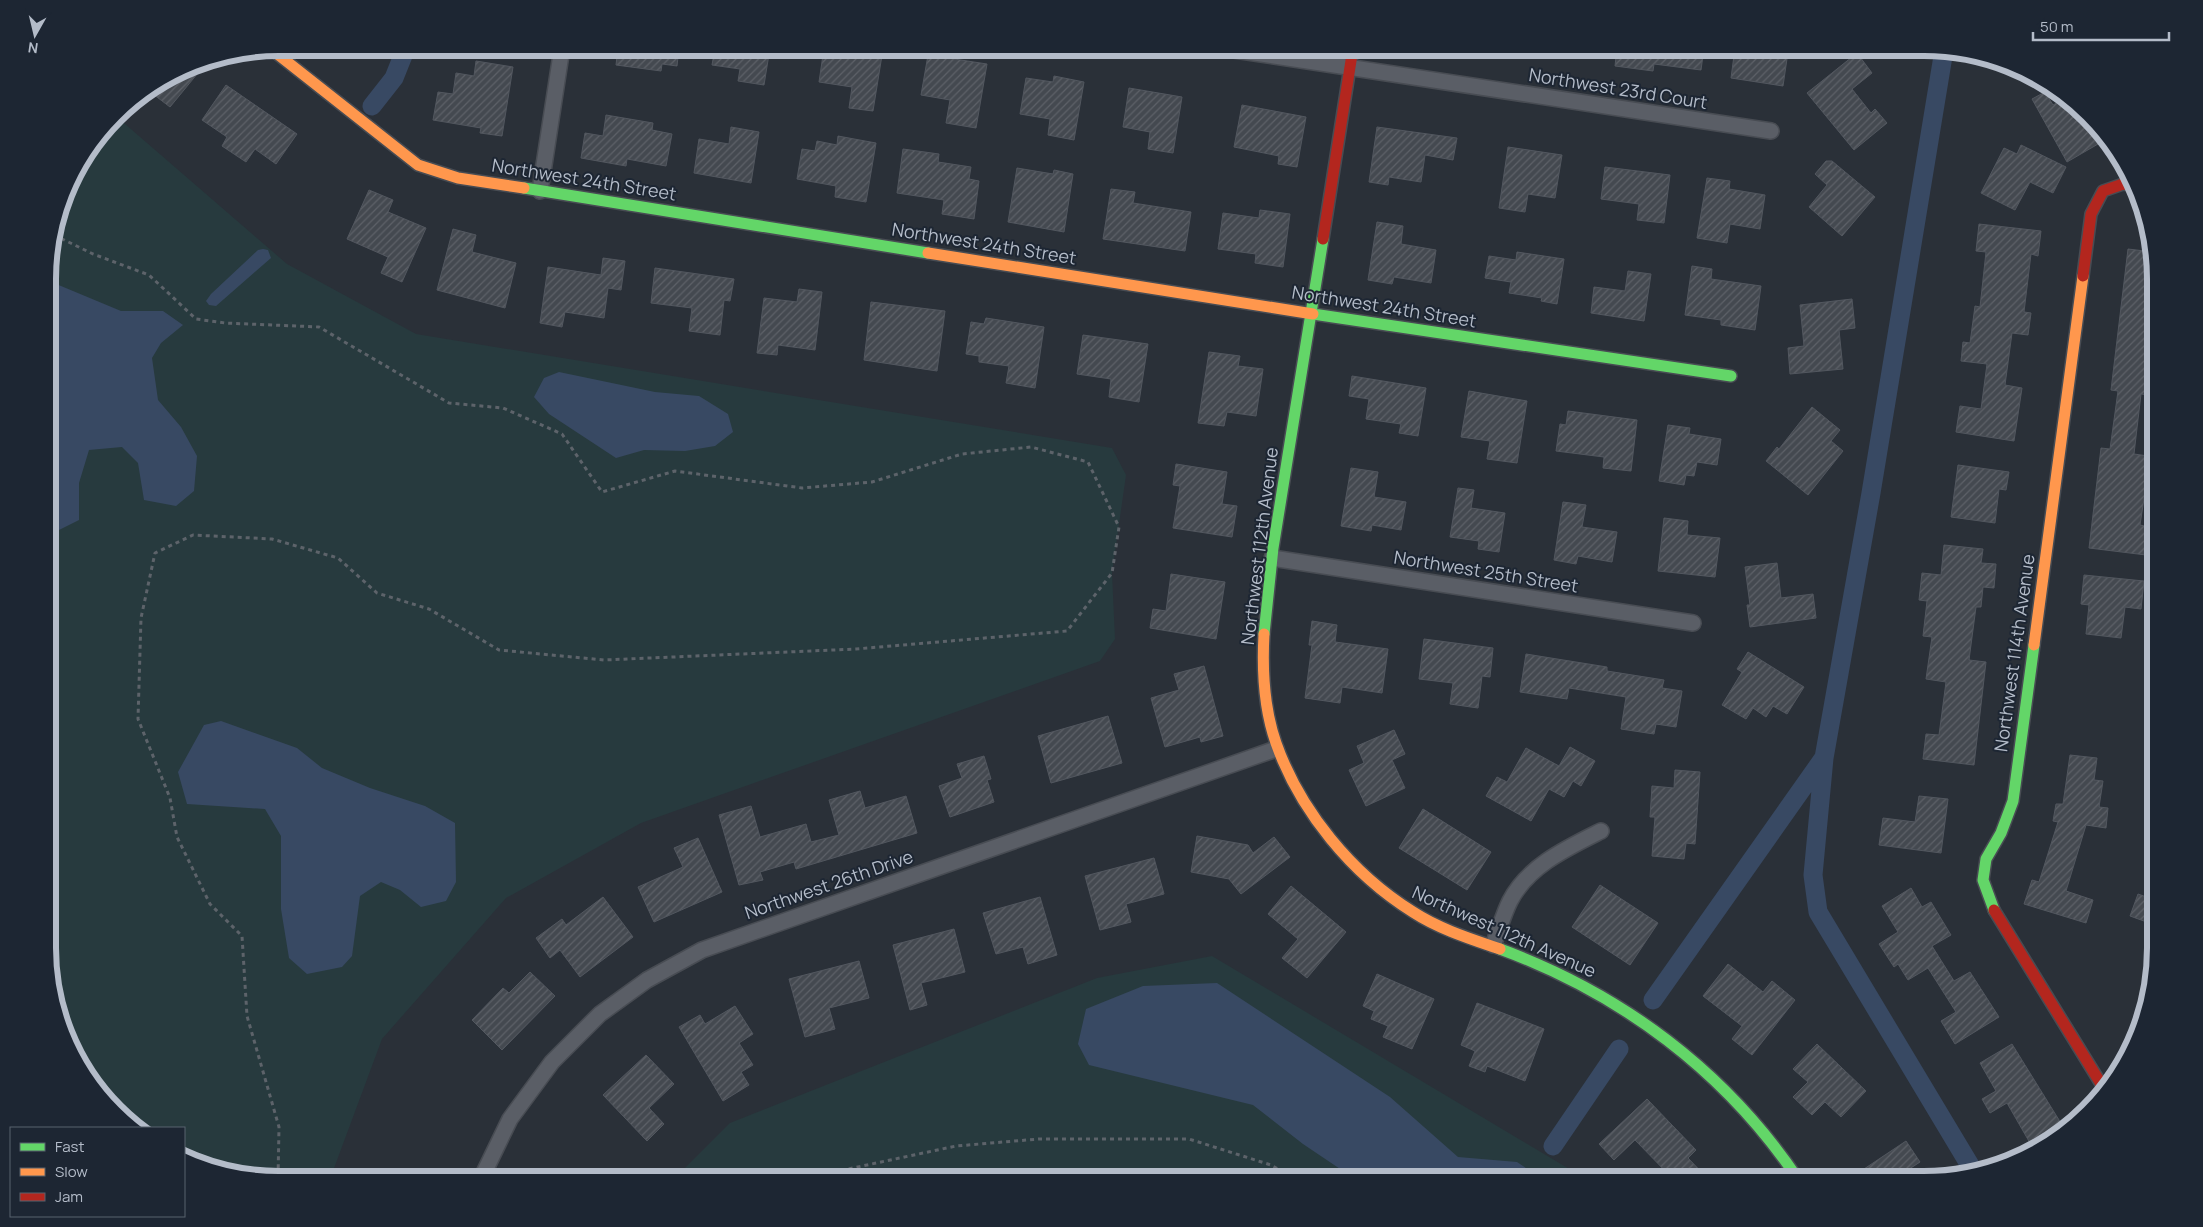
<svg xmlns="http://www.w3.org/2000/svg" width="2203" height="1227" font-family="Manrope,sans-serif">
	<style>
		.green { fill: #273a3e }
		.water { fill: #384963 }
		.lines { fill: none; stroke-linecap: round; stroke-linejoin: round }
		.canal { stroke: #384963; stroke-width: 19 }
		.building { fill: url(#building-hatch); stroke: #52575f }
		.street-casing { stroke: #484c53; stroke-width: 18 }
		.fast-casing { stroke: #484c53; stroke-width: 14 }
		.slow-casing { stroke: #484c53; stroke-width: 14 }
		.jam-casing { stroke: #484c53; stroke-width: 14 }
		.path { stroke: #5d636a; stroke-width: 3; stroke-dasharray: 4 4; stroke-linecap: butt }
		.street { stroke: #5a5e66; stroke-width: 15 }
		.fast { stroke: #63d668; stroke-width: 11 }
		.slow { stroke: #ff974d; stroke-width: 11 }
		.jam { stroke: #b3261e; stroke-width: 11 }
		.labels { text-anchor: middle; stroke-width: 4; stroke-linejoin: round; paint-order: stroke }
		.street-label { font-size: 18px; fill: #b4bcc9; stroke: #1d2633 }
		.rim { fill: none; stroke: #b4bcc9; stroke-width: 6 }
	</style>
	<defs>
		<pattern id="building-hatch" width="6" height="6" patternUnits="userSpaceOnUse" patternTransform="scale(1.25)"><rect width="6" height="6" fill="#444950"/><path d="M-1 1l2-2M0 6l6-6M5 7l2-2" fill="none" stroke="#5d6168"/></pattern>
	</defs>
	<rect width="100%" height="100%" fill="#2a3038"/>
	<!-- green -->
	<path class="green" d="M117 117 287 264 416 334 1112 448 1126 475 1112 573 1115 639 1100 661 641 823 506 898 382 1039 330 1179H279L219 1172 184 1157V1128H142L87 1077 49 978V249L72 176Z
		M1212 956 1586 1179H674L730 1123 1097 978Z"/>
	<!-- water -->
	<path class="water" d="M263 249 268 250 271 258 216 306 209 305 206 301 211 294 258 250Z
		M49 281 121 311H163L183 325 161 343 152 358 158 400 181 427 197 456 194 491 176 506 144 500 138 463 122 447 89 450 79 483V520L49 535Z
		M559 372 655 392 699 396 728 414 733 432 715 446 685 451 644 450 616 458 549 414 534 397 544 378Z
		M221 721 297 748 322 768 370 788 425 806 455 823 456 882 446 901 421 907 400 890 381 882 360 896 352 956 342 967 307 974 289 958 281 909V836L265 809 187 804 178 772 204 725Z
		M1217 983 1390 1097 1458 1157 1517 1162 1542 1179H1355L1303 1144 1253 1105 1089 1065 1078 1044 1086 1009 1143 986Z"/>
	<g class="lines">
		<!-- canal -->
		<path class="canal" d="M1944 50 1871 493 1824 758 1813 875 1818 912 1974 1172
			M372 106 394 78 406 48
			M1653 1000 1823 759
			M1553 1146 1619 1049"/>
	</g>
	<!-- building -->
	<path class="building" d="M618 48H679L677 66 662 64 661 71 616 65Z
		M715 48H770L764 85 738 81 740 69 712 65Z
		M824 48 883 49 873 111 849 108 852 87 819 82Z
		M1617 48H1704L1701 70 1654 64 1653 71 1615 66Z
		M1735 48H1761L1788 52 1783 86 1731 78Z
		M1857 53 1872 73 1852 89 1871 113 1875 109 1887 123 1854 150 1807 93Z
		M928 55 987 64 976 128 946 123 950 100 921 95Z
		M476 61 513 67 502 136 480 133 481 128 433 120 438 92 453 94 456 73 474 76Z
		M207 62 170 107 149 91 191 65Z
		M1054 76 1084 82 1074 140 1048 135 1050 119 1020 114 1026 78 1053 82Z
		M226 85 297 134 276 164 255 149 246 162 222 146 227 137 202 120Z
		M1129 88 1182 97 1173 153 1148 149 1150 132 1123 127Z
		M2045 92 2053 105 2062 100 2105 140 2067 162 2032 99Z
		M1242 105 1306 117 1297 167 1278 164 1279 156 1234 147Z
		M606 115 653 123 652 130 672 134 666 166 627 159 626 166 581 158 585 133 603 136Z
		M731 127 759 132 751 183 694 173 699 139 729 144Z
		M1377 127 1457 138 1453 160 1425 155 1421 182 1389 177 1388 185 1369 182Z
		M838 136 876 143 866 202 835 197 836 186 797 179 802 149 815 151 817 141 837 145Z
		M2021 145 2066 167 2053 193 2030 182 2015 210 1981 193 2004 148 2017 154Z
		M1508 147 1562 155 1555 198 1528 194 1525 212 1499 208Z
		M903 149 939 154 938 162 971 167 969 179 979 181 974 219 942 214 944 200 897 193Z
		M1826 161H1832L1875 197 1842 236 1809 207 1827 185 1815 174Z
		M1605 167 1670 175 1664 223 1637 220 1639 204 1601 199Z
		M1017 168 1053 174 1054 170 1073 174 1064 232 1008 222Z
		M1707 178 1730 181 1729 189 1765 195 1760 229 1730 224 1727 243 1697 238Z
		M1111 189 1135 192 1133 203 1191 212 1185 251 1103 239Z
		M369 190 393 200 388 212 426 228 402 282 381 273 388 257 347 239Z
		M1260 210 1290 214 1283 267 1255 263 1256 254 1218 249 1223 213 1259 218Z
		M1377 222 1403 226 1401 244 1436 250 1431 283 1394 277 1392 284 1368 280Z
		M1979 224 2041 231 2038 256 2031 254 2024 312 2031 313 2028 335 2012 333 2005 385 2022 388 2014 441 1956 432 1960 406 1981 409 1987 364 1961 361 1963 342 1970 343 1975 306 1980 307 1986 252 1976 251Z
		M453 229 476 235 472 252 516 263 505 308 437 290Z
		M2128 249 2153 252 2155 264V396L2141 394 2134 454 2155 457 2152 480 2147 479 2140 525 2149 527 2146 555 2089 548 2101 448 2110 449 2118 391 2111 390Z
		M1517 252 1564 259 1557 304 1541 301 1542 298 1509 293 1511 282 1485 278 1489 256 1516 260Z
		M603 258 625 261 621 290 608 288 604 318 565 312 562 327 540 323 548 267 601 275Z
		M1692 266 1712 269 1711 279 1761 286 1755 330 1721 325V320L1685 315Z
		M655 268 734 279 730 301 724 300 720 335 689 331 692 308 651 303Z
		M1628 271 1651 274 1644 321 1591 313 1594 287 1625 291Z
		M799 289 822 292 815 350 778 345 777 355 757 353 764 298 797 302Z
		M1852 299 1855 328 1839 330 1843 369 1790 374 1788 348 1804 346 1800 305Z
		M871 302 945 311 937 371 864 360Z
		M986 318 1044 327 1035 388 1006 383 1009 366 979 362V356L966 354 971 322 984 324Z
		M1083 335 1148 344 1139 402 1109 397 1111 379 1077 374Z
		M1209 352 1240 356 1238 366 1263 369 1256 416 1227 412 1224 426 1198 423Z
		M1352 376 1426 388 1418 436 1399 433 1401 424 1366 419 1369 399 1349 396Z
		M1469 391 1527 401 1517 463 1487 459 1490 441 1461 437Z
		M1812 407 1840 430 1831 441 1843 451 1808 495 1766 461 1777 447 1779 449Z
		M1568 411 1637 420 1631 471 1603 468 1604 457 1556 451 1560 424 1566 425Z
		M1668 425 1690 428 1689 434 1721 439 1717 465 1697 462 1694 476 1686 475 1684 485 1659 481Z
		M1176 464 1227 472 1222 504 1237 506 1232 537 1173 528 1180 486 1173 485Z
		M1958 465 2009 472 2006 490 1999 489 1995 523 1951 517Z
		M1351 468 1378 472 1374 497 1406 502 1401 530 1372 525 1371 531 1341 526Z
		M1458 488 1474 490 1471 508 1505 513 1499 552 1478 549 1479 541 1450 537Z
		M1563 502 1586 505 1582 527 1617 532 1612 562 1578 556 1576 564 1554 560Z
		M1664 518 1688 521 1687 535 1720 538 1715 577 1658 571Z
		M1944 545 1983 549 1981 563 1996 564 1994 588 1983 587 1981 607H1976L1969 660 1986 662 1974 765 1923 759 1926 734 1939 735 1946 682 1926 679 1932 637 1923 636 1927 601 1919 600 1922 573 1941 575Z
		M1777 563 1781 598 1813 594 1816 618 1750 627 1747 605H1750L1745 567Z
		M1171 574 1225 582 1216 639 1150 628 1153 609 1166 611Z
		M2084 575 2144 581 2141 609 2125 607 2121 638 2086 634 2089 605 2081 604Z
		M1312 621 1337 625 1335 642 1388 649 1382 693 1342 687 1340 703 1305 698 1312 645H1309Z
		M1424 639 1493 648 1490 677 1482 676 1478 708 1450 704 1453 683 1419 679Z
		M1748 652 1804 687 1787 714 1773 706 1766 717 1753 708 1746 719 1722 705 1742 672 1737 669Z
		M1526 654 1607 667V671L1664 680 1662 688 1682 691 1676 727 1656 724 1654 734 1621 729 1626 697 1569 688 1567 699 1520 692Z
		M1204 666 1223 736 1201 742 1200 737 1165 747 1151 698 1179 690 1174 674Z
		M1108 716 1122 763 1051 783 1038 736Z
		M1394 730 1405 754 1392 760 1405 788 1366 806 1349 770 1364 763 1357 746Z
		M1570 747 1595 761 1581 786 1573 781 1564 797 1549 789 1531 821 1486 796 1497 777 1507 782 1526 748 1559 766Z
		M2070 755 2097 758 2094 780 2103 781 2099 807 2108 808 2106 828 2086 825 2066 891 2093 900 2086 923 2024 904 2032 880 2039 882 2058 822 2053 821 2056 804H2063Z
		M984 756 991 779 987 780 994 802 950 817 939 786 962 778 957 764Z
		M1675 770 1700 772 1695 844 1686 843 1684 859 1652 856 1655 817H1650L1652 786 1674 788Z
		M860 791 865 808 906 796 917 833 796 869 794 862 760 872 763 880 739 885 719 815 751 806 760 837 806 824 811 842 839 835 829 800Z
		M1919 796 1948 799 1941 853 1879 845 1883 818 1915 822Z
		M1423 809 1491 852 1467 890 1399 848Z
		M1197 836 1248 845 1253 853 1274 837 1290 857 1241 894 1229 879 1191 872Z
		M698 838 722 892 654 922 638 887 683 867 674 848Z
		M1154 858 1164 894 1126 904 1131 922 1100 930 1085 876Z
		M1600 885 1658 923 1630 965 1572 927Z
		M1291 886 1346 932 1307 978 1282 958 1298 939 1268 914Z
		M1911 888 1922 907 1931 902 1951 935 1932 946 1954 981 1970 972 1999 1017 1955 1044 1941 1021 1956 1012 1928 968 1908 980 1898 964 1894 967 1879 944 1898 932 1882 906Z
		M2138 894 2155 900V925L2130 916Z
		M603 897 633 937 580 977 560 950 550 958 536 938 562 919 566 925Z
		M1040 897 1057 955 1028 964 1023 947 996 954 983 913Z
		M954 929 965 972 921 983 927 1005 910 1010 893 945Z
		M859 961 869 998 829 1008 835 1029 805 1037 789 979Z
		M1728 964 1763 992 1772 981 1795 1000 1752 1055 1732 1039 1742 1026 1703 996Z
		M530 972 555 996 502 1050 472 1020 503 988 509 993Z
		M1377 974 1434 999 1412 1049 1383 1037 1388 1026 1371 1019 1374 1011 1363 1006Z
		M1477 1003 1544 1029 1525 1081 1487 1066 1485 1072 1469 1066 1475 1051 1461 1045Z
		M735 1006 753 1034 739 1043 753 1065 741 1072 749 1085 723 1101 679 1027 700 1015 705 1024Z
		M1817 1044 1866 1091 1841 1117 1825 1102 1812 1115 1793 1097 1808 1082 1793 1069Z
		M2012 1044 2064 1128 2052 1141 2034 1150 2007 1103 1990 1113 1982 1099 1996 1091 1980 1063Z
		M646 1055 674 1084 649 1108 664 1124 647 1141 603 1095Z
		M1647 1099 1696 1150 1688 1158 1708 1179H1673L1635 1140 1614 1160 1599 1144Z
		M1906 1141 1920 1162 1894 1179H1849Z"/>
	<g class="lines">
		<defs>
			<path id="street" d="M1221 48 1771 131
				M540 191 562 48
				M1272 558 1693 623
				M1493 945C1499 931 1503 915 1510 901 1528 866 1567 848 1601 831
				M481 1179 510 1119 552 1062 600 1014 647 980 702 950 1276 749"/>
			<path id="fast" d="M524 188 928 253
				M1313 314 1731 376
				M1264 634 1273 548 1323 239
				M1994 910 1983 880 1986 859 2001 833 2013 801 2034 645
				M1500 949C1622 994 1725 1071 1798 1179"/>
			<path id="slow" d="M271 49 418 165 458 178 524 188
				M928 253 1313 314
				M1264 634C1262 670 1264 709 1276 743 1300 811 1352 874 1413 912 1439 929 1471 939 1500 949
				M2034 645 2083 276"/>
			<path id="jam" d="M1323 239 1353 48
				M2083 276 2091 214 2103 191 2123 184 2134 185
				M1994 910 2103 1087"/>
		</defs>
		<!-- street casing -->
		<use href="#street" class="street-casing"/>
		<!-- fast casing -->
		<use href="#fast" class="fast-casing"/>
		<!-- slow casing -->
		<use href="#slow" class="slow-casing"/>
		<!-- jam casing -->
		<use href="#jam" class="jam-casing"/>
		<!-- path -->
		<path class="path" d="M54 235 93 254 149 275 196 319 225 323 319 327 449 403 503 408 562 434 602 492 675 471 802 488 872 482 962 454 1031 447 1088 462 1119 527 1112 573 1067 631 856 649 604 660 499 650 429 609 377 593 338 558 272 539 193 535 155 553 141 618 138 719 170 798 177 837 210 904 242 936 247 1016 279 1127 278 1179
			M827 1179 848 1169 956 1146 1039 1139H1189L1271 1165 1294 1179"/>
		<!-- street -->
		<use href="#street" class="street"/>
		<!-- fast -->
		<use href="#fast" class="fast"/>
		<!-- slow -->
		<use href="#slow" class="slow"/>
		<!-- jam -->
		<use href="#jam" class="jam"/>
	</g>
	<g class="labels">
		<!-- street labels -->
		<g class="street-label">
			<text transform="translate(1618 89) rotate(9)" y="6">Northwest 23rd Court</text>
			<text transform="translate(584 180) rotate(9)" y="6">Northwest 24th Street</text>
			<text transform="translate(984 244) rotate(9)" y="6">Northwest 24th Street</text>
			<text transform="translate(1384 307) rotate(9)" y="6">Northwest 24th Street</text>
			<text transform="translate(1260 546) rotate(-83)" y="6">Northwest 112th Avenue</text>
			<text transform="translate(1486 572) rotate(9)" y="6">Northwest 25th Street</text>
			<text transform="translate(2015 653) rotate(-82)" y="6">Northwest 114th Avenue</text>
			<text transform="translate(829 885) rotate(-19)" y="6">Northwest 26th Drive</text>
			<text transform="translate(1504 932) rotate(24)" y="6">Northwest 112th Avenue</text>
		</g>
	</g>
	<!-- crop -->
	<path d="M0 0H2203V1227H0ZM279 56H1924A223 223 0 0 1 2147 279V948A223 223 0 0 1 1924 1171H279A223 223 0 0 1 56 948V279A223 223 0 0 1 279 56Z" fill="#1d2633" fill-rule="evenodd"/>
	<path class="rim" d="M279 56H1924A223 223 0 0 1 2147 279V948A223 223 0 0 1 1924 1171H279A223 223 0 0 1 56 948V279A223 223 0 0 1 279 56Z"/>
	<!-- legend -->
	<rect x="10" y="1127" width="175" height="90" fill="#1d2633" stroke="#59626f"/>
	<rect x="20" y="1143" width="25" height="8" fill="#63d668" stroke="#59626f"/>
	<text x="55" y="1152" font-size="15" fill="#b4bcc9">Fast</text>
	<rect x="20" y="1168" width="25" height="8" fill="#ff974d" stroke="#59626f"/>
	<text x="55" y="1177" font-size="15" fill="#b4bcc9">Slow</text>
	<rect x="20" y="1193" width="25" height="8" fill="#b3261e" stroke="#59626f"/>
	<text x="55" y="1202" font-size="15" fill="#b4bcc9">Jam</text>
	<!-- north arrow -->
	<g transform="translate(35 35) rotate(188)" stroke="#1d2633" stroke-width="4" paint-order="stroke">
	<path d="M0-4L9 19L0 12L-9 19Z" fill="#b4bcc9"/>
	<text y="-8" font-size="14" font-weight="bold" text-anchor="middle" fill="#b4bcc9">N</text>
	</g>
	<!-- scale -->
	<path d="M2033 32v8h136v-8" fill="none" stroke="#b4bcc9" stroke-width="2.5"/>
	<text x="2040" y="32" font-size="15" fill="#b4bcc9" stroke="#1d2633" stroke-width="4" paint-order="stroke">50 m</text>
</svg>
